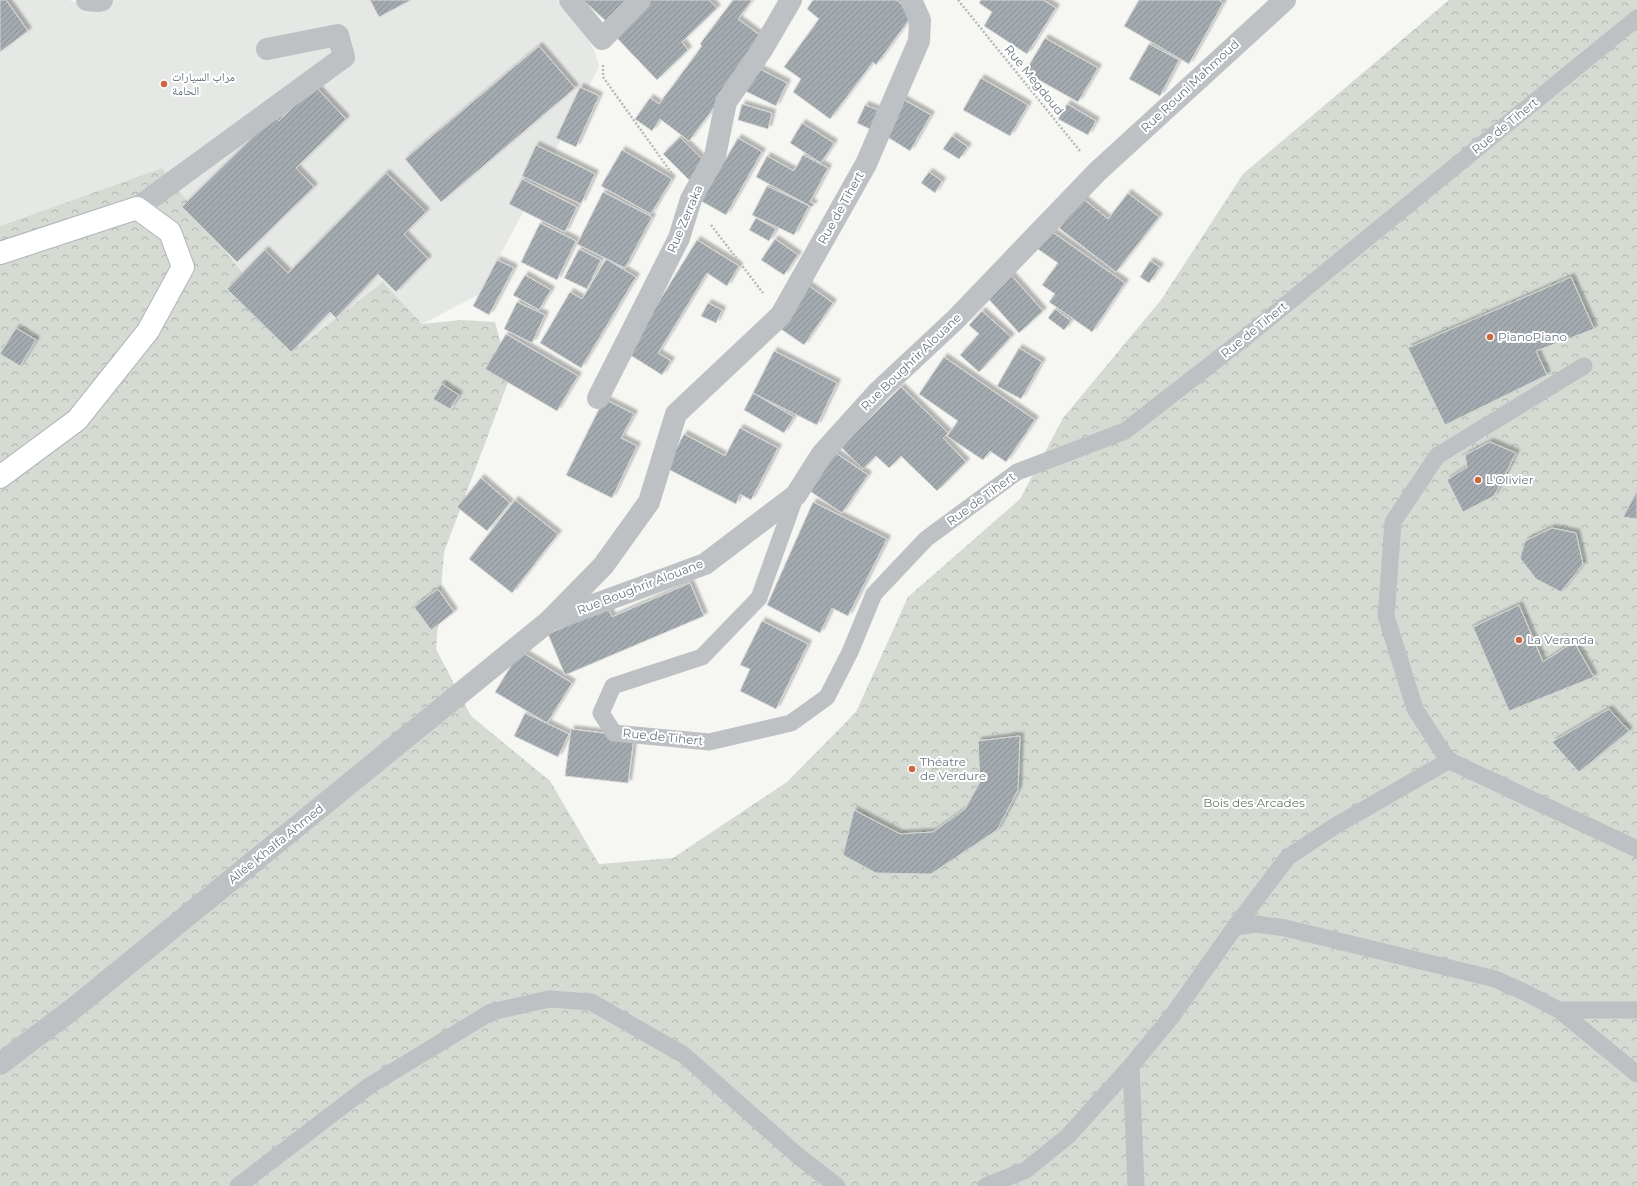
<svg xmlns="http://www.w3.org/2000/svg" width="1637" height="1186" font-family="Montserrat,'Noto Naskh Arabic',sans-serif">
	<style>
		.built { fill: #e6e8e6 }
		.forest { fill: url(#forest-crowns) }
		.building { fill: url(#building-hatch); stroke: #d7d7d6; filter: url(#shadow) }
		.lines { fill: none; stroke-linecap: round; stroke-linejoin: round }
		.secondary-casing { stroke: #b1b5b9; stroke-width: 24 }
		.path { stroke: #b6b9bb; stroke-width: 2.5; stroke-dasharray: 2 2; stroke-linecap: butt }
		.lane { stroke: #bec1c4; stroke-width: 17 }
		.street { stroke: #bec1c4; stroke-width: 22 }
		.secondary { stroke: #fff; stroke-width: 22 }
		.poi-dot { fill: #cc663e; stroke: #fff; stroke-width: 1.5 }
		.labels { text-anchor: middle; stroke-width: 4; stroke-linejoin: round; paint-order: stroke }
		.poi-label { font-size: 12px; fill: #697580; stroke: #fff; text-anchor: start }
		.street-label { font-size: 12px; fill: #697580; stroke: #fff }
		.park-label { font-size: 12px; fill: #6a7867; stroke: #fff }
	</style>
	<defs>
		<pattern id="forest-crowns" width="20" height="18" patternUnits="userSpaceOnUse"><rect width="20" height="18" fill="#d5dad3"/><path d="M2 6a3 3 0 1 1 6 0M12 15a3 3 0 1 1 6 0" fill="none" stroke="#b1b5b0"/></pattern>
		<pattern id="building-hatch" width="6" height="6" patternUnits="userSpaceOnUse"><rect width="6" height="6" fill="#a4abb0"/><path d="M-1 1l2-2M0 6l6-6M5 7l2-2" fill="none" stroke="#8a9094"/></pattern>
		<filter id="shadow"><feDropShadow dx="3.5" dy="-3.5" stdDeviation="1" flood-color="#0004"/></filter>
	</defs>
	<rect width="100%" height="100%" fill="#f6f6f3"/>
	<!-- built -->
	<path class="built" d="M0 0H68L89 5 102 0H557L582 28 595 52 599 67 480 294 422 324 383 282 299 347 162 168 0 226Z"/>
	<!-- forest -->
	<path class="forest" d="M1449 0H1637V1186H0V226L162 168 299 347 383 282 422 324 461 320 495 322 510 377 444 552 436 649 471 716 550 781 599 864 673 858 787 782 856 712 908 597 1020 499 1063 418 1161 300 1243 174Z"/>
	<!-- building -->
	<path class="building" d="M0 0H6L28 31 0 52Z
		M370 0H411L379 17Z
		M583 0H628L607 22Z
		M651 0H709L717 8 682 42 688 50 657 80 614 35Z
		M733 0H752L738 19 765 39 689 141 660 119 652 131 635 119 650 98 659 104 702 46 700 44Z
		M813 0H896L914 13 876 65 873 62 830 119 793 92 801 79 784 67 819 19 807 9Z
		M981 0H1043L1056 8 1027 54 984 26 992 12 979 3Z
		M1139 0H1219L1223 3 1189 64 1124 26Z
		M1045 38 1098 68 1078 102 1025 72Z
		M1149 44 1179 60 1160 96 1129 79Z
		M539 46 575 88 441 202 405 159Z
		M752 65 787 83 776 106 741 89Z
		M981 78 1028 105 1010 136 963 110Z
		M315 86 346 119 296 168 314 187 237 262 182 207 274 116 279 121Z
		M580 87 599 96 576 147 556 138Z
		M897 96 931 115 910 151 881 133Z
		M742 104 772 113 768 129 738 120Z
		M1067 104 1096 121 1088 135 1058 119Z
		M865 105 878 110 870 129 857 123Z
		M802 123 834 143 821 163 790 143Z
		M952 136 968 147 959 159 943 149Z
		M680 137 707 164 690 181 663 154Z
		M738 138 762 152 726 215 701 201Z
		M536 145 595 174 581 204 522 176Z
		M622 150 672 179 651 214 601 186Z
		M803 155 828 168 810 202 814 204 812 207 756 177 767 156 794 171Z
		M929 172 942 181 935 193 921 183Z
		M386 173 426 212 404 234 428 259 396 292 378 274 336 318 330 312 291 352 227 289 265 250 288 273Z
		M522 179 577 207 565 232 509 204Z
		M767 186 809 206 794 235 752 215Z
		M603 192 652 217 625 268 577 244Z
		M1128 193 1159 217 1116 272 1059 228 1082 198 1108 219Z
		M756 218 776 229 769 241 749 230Z
		M540 223 576 241 557 280 521 262Z
		M1048 229 1125 283 1092 332 1049 302 1055 294 1042 285 1058 263 1035 247Z
		M775 239 798 255 784 275 761 260Z
		M697 240 739 266 727 286 707 273 658 353 671 361 662 375 627 353Z
		M579 249 601 260 587 289 564 278Z
		M606 259 636 277 581 368 540 343 570 292 582 299Z
		M497 260 514 268 489 315 473 306Z
		M1150 261 1160 267 1149 283 1140 277Z
		M1010 274 1043 311 1019 333 986 296Z
		M525 275 551 290 539 310 513 295Z
		M1571 277 1594 329 1536 351 1547 375 1445 425 1408 348Z
		M805 283 833 303 804 345 775 325Z
		M517 302 545 315 532 343 504 329Z
		M708 303 722 310 716 323 701 316Z
		M1055 309 1071 321 1064 330 1048 318Z
		M982 311 1011 337 979 372 960 355 979 334 969 325Z
		M16 328 36 340 20 366 0 354Z
		M506 334 578 376 557 411 485 369Z
		M1019 348 1042 362 1021 399 997 386Z
		M774 351 837 383 817 425 753 393Z
		M944 357 1035 420 1006 462 990 451 983 460 947 436 958 421 919 394Z
		M442 384 459 395 450 409 433 399Z
		M901 387 948 433 943 438 966 462 937 491 901 456 889 468 876 456 863 469 841 447Z
		M753 393 794 417 784 433 744 410Z
		M604 399 634 414 621 438 637 446 612 498 566 475Z
		M740 428 778 448 751 500 740 494 736 504 666 468 684 434 725 456Z
		M1490 442 1516 453 1494 496 1463 512 1447 480 1467 467 1465 455Z
		M830 449 868 475 842 513 804 487Z
		M481 478 510 503 487 531 457 507Z
		M1637 491V519L1623 517Z
		M515 500 558 534 512 593 469 559Z
		M813 502 887 539 848 616 832 608 820 633 767 605Z
		M1552 528 1576 533 1583 564 1561 592 1536 579 1520 558 1525 541Z
		M690 583 704 616 565 675 548 634 608 608 612 617Z
		M438 589 454 612 431 630 414 607Z
		M1519 605 1543 662 1574 642 1594 677 1509 711 1473 627Z
		M762 621 808 644 776 709 740 691 750 669 740 665Z
		M520 651 572 683 547 723 495 692Z
		M1609 709 1629 731 1579 772 1552 742Z
		M525 713 569 734 558 757 514 736Z
		M571 729 634 737 628 783 565 776Z
		M1020 736 1018 790 997 830 931 874 876 873 843 855 854 810 900 834 933 832 965 809 980 782 978 741Z"/>
	<g class="lines">
		<defs>
			<path id="secondary" d="M0 253 137 208 170 232 183 267 148 331 77 420 0 477"/>
		</defs>
		<!-- secondary casing -->
		<use href="#secondary" class="secondary-casing"/>
		<!-- path -->
		<path class="path" d="M958 0 1080 151
			M603 65V77L673 175
			M711 225 763 293"/>
		<!-- lane -->
		<path class="lane" d="M1584 366 1437 456 1393 522 1386 616 1415 709 1448 760 1637 849
			M796 495 759 598 702 657 613 686 601 713 614 733 709 742 791 723 827 697 850 652 874 594 926 539 1017 472 1125 431 1246 337 1637 18
			M1235 927 1288 857 1335 826 1450 760
			M1637 1010H1559L1637 1074
			M1131 1066 1136 1186
			M238 1186 369 1086 491 1012 549 999 591 1002 684 1055 797 1155 837 1186
			M986 1186 1026 1170 1068 1136 1131 1066 1172 1016 1235 927 1256 924 1285 928 1495 979 1522 991 1559 1010"/>
		<!-- street -->
		<path class="street" d="M87 0 98 1 102 0
			M570 0 602 39 640 0
			M137 208 344 57 338 35 267 49
			M598 398 679 238 691 199 715 156 726 102 763 48 791 0
			M555 619 705 564 796 495 822 454 879 391 956 319 1097 172 1285 0
			M0 1064 74 1008 549 621 603 566 649 502 676 414 781 315 866 164 919 41 920 20 911 0"/>
		<!-- secondary -->
		<use href="#secondary" class="secondary"/>
	</g>
	<!-- markers -->
	<g class="poi-dot">
		<circle cx="164" cy="84" r="4"/>
		<circle cx="1490" cy="337" r="4"/>
		<circle cx="1478" cy="480" r="4"/>
		<circle cx="1519" cy="640" r="4"/>
		<circle cx="912" cy="769" r="4"/>
	</g>
	<g class="labels">
		<!-- poi labels -->
		<g class="poi-label">
			<text x="172" y="81">مراب السيارات<tspan x="172" dy="14">الحامة</tspan></text>
			<text x="1498" y="341">PianoPiano</text>
			<text x="1486" y="484">L'Olivier</text>
			<text x="1527" y="644">La Veranda</text>
			<text x="920" y="766">Théatre<tspan x="920" dy="14">de Verdure</tspan></text>
		</g>
		<!-- street labels -->
		<g class="street-label">
			<text transform="translate(1034 80) rotate(51)" y="4">Rue Megdoud</text>
			<text transform="translate(1190 86) rotate(-43)" y="4">Rue Rouni Mahmoud</text>
			<text transform="translate(1505 126) rotate(-39)" y="4">Rue de Tihert</text>
			<text transform="translate(841 208) rotate(-61)" y="4">Rue de Tihert</text>
			<text transform="translate(685 219) rotate(-67)" y="4">Rue Zerraka</text>
			<text transform="translate(1254 330) rotate(-39)" y="4">Rue de Tihert</text>
			<text transform="translate(911 362) rotate(-44)" y="4">Rue Boughrir Alouane</text>
			<text transform="translate(981 499) rotate(-36)" y="4">Rue de Tihert</text>
			<text transform="translate(640 587) rotate(-21)" y="4">Rue Boughrir Alouane</text>
			<text transform="translate(663 737) rotate(6)" y="4">Rue de Tihert</text>
			<text transform="translate(276 844) rotate(-39)" y="4">Allée Khalfa Ahmed</text>
		</g>
		<!-- park labels -->
		<g class="park-label">
			<text x="1254" y="807">Bois des Arcades</text>
		</g>
	</g>
</svg>
